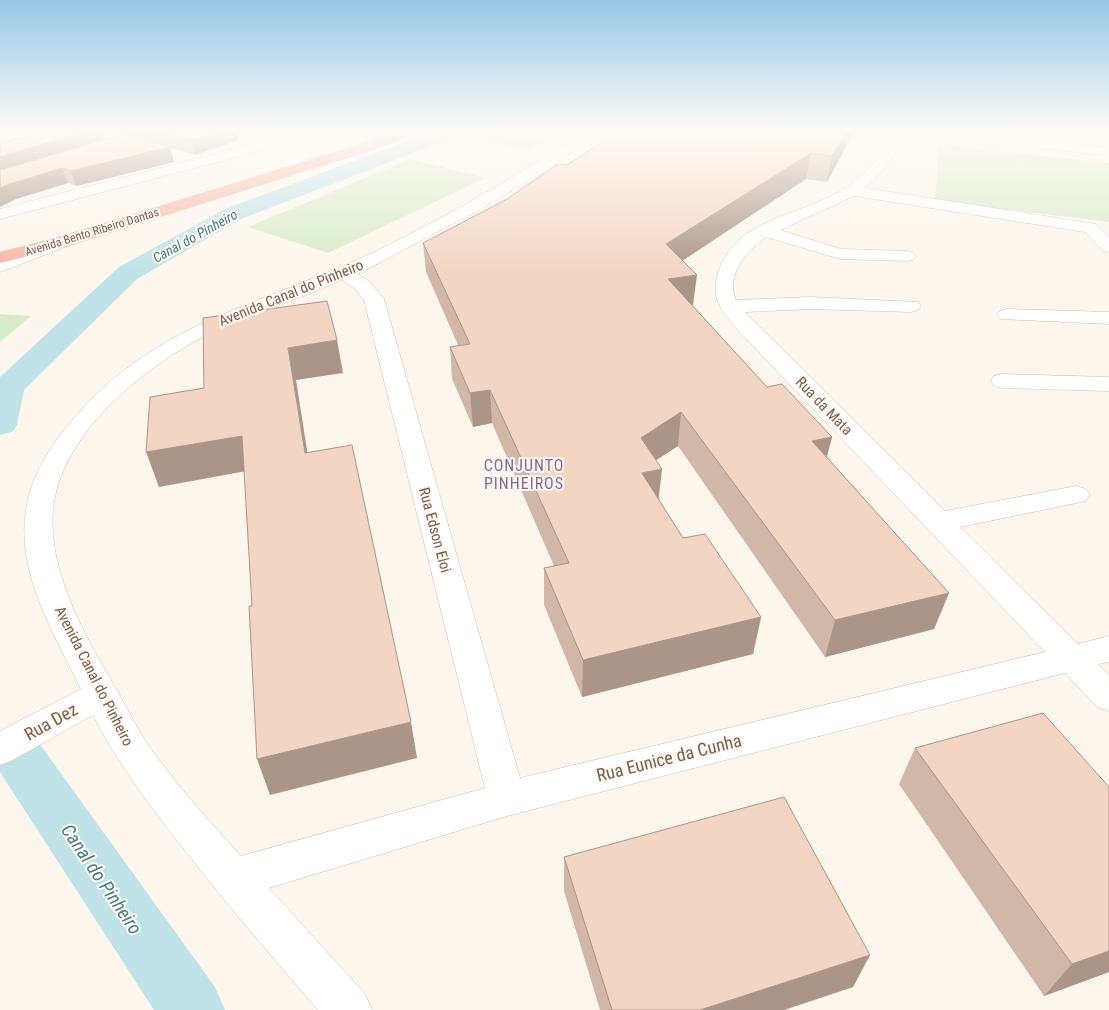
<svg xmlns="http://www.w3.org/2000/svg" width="1109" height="1010" font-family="'Roboto Condensed',sans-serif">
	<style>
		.green { fill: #d8ecc9 }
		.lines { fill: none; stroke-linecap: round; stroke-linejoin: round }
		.canal { fill: #bfe3e8; fill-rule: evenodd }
		.minor-casing { stroke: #d1beb0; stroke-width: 1 }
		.highway-casing { stroke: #dad1cd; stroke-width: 1 }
		.minor { fill: #fff; fill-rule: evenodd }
		.highway { fill: #f7b7a3; fill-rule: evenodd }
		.wall { fill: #d1b7a8 }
		.shaded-wall { fill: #aa9588 }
		.building { fill: #f3d5c3; stroke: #aa9588 }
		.labels { text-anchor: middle; stroke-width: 4; stroke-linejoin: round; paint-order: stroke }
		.far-street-label { font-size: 12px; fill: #7a5c4d; stroke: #fffaf3 }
		.far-water-label { font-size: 14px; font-style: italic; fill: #437c86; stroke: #fffaf3 }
		.street-label { font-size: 15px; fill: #7a5c4d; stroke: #fffaf3 }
		.neighbourhood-label { font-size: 16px; letter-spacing: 1px; fill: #846695; stroke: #fffaf3 }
		.near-street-label { font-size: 18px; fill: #7a5c4d; stroke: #fffaf3 }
		.near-water-label { font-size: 19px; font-style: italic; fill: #437c86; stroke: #fffaf3 }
	</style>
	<rect width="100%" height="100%" fill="#fdf6ec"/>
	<!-- green -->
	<path class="green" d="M491 130H567L530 150 474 138Z
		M939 145 1109 163V222L935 201Z
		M410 159 485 178 328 253 248 227Z
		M0 314 31 316 0 342Z"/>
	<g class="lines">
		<!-- canal -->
		<path class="canal" d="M438 130H465L463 134 241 219 137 279 24 390 17 425 12 432 0 435V377L119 267 225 209Z
			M13 726 31 732 215 987 225 1010H154L0 772V731Z"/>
		<defs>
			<path id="minor" d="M63 130H74L76 133 74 136 57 140H27L0 147V139L27 132Z
				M83 130H105L154 145 156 148 154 151 149 152 85 133Z
				M293 130H314L312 133 256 152 0 219V209L246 146Z
				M587 130H604L542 173 481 209 358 274 370 282 384 299 520 778 1045 652 736 328C719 307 710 297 719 270 738 216 806 215 847 187 868 173 884 151 898 130H954L1109 148V156L910 133 887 166 865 188 1096 224 1109 237V252L1103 251 1085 232 854 196 780 230 841 249 907 251 913 252 916 256 913 260 907 261 840 259 766 237C748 249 725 275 736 300L811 297 918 302 921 306 918 310 911 312 811 309 745 312 945 511 1076 486 1086 489 1090 495 1086 501 960 527 1078 644 1109 636V662L1098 664 1109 675V711L1097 707 1065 673 507 816 269 888 365 994 372 1010H318C273 958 229 907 187 853 152 809 119 766 93 715L13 760 0 765V731L81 689C55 635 19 579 25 517 28 484 45 454 65 429 149 322 259 307 374 252 448 216 519 175 587 130ZM342 280 356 290 364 300 485 788 241 856C212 824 182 791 156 756 139 734 128 709 114 685 82 631 40 557 56 492 71 433 126 385 175 353 227 320 287 305 342 280Z
				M57 239 63 240 66 244 63 248 0 272V260Z
				M1007 309 1109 312V324L1000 319 997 315 1000 311Z
				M1002 374 1109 377V391L1002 388 994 386 991 381 994 376Z"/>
			<path id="highway" d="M398 130H418L416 133 378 148 65 247 0 263V252L53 239 368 142Z"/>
		</defs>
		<!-- minor casing -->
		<use href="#minor" class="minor-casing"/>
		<!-- highway casing -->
		<use href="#highway" class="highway-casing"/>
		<!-- minor -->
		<use href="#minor" class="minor"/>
		<!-- highway -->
		<use href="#highway" class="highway"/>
	</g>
	<!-- wall -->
	<path class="wall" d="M102 130 105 139 145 140 121 133V130H236L239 140 195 155 170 148 174 162 76 186 68 183 16 199Z
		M623 130H855L827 182 806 179 683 260 693 305H692L767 387 832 437 827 457 949 593 934 629 825 657 678 446 656 460 659 500 683 538 761 617 753 654 582 697 544 605V568L554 566 492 423 473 427 452 379 450 347 458 345 426 272 423 243 507 199 567 165 618 134Z
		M915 748 1109 787V972L1044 996 899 784Z
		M564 857 870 955 853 987 784 1010H600L564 891Z"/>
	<!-- shaded-wall -->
	<path class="shaded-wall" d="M90 130H102L105 141 0 173V157Z
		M222 130H236L239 140 195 155 191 140Z
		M847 130H855L827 182 832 156Z
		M170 147 174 162 76 186 71 171Z
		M811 153 806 179 664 273 666 244Z
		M62 168 68 183 16 199 0 207V188L10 184Z
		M697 275 693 305 665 309 668 279Z
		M337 340 343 373 296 380 313 488 305 453 288 348Z
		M490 390 492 423 473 427 470 393Z
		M681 412 678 446 638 472 641 438Z
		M242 436 252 470 159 487 146 452Z
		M832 437 823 471 812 441Z
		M662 469 658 504 642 473Z
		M949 593 934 629 825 657 835 620Z
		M761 617 753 654 582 697 583 660Z
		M411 722 417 758 270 795 257 759Z
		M1109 951V972L1044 996 1072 964Z
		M870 955 853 987 784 1010H700Z"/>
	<!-- building -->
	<path class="building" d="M60 130H90L0 157V142Z
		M157 130H222L191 140Z
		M623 130H847L832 156 811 153 666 244 697 275 668 279 767 387 782 384 832 437 812 441 949 593 835 620 681 412 641 438 662 469 642 473 683 538 705 534 761 617 583 660 544 568 569 563 490 390 470 393 450 347 470 344 423 243 507 199 558 164 567 165 615 133 618 134Z
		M123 134 170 147 71 171 62 168 10 184 0 188V170Z
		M327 301 337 340 288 348 305 453 352 445 411 722 257 759 249 606H252L242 436 146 452 150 397 204 388 203 318Z
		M1043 713 1109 787V951L1072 964 915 748Z
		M784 797 870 955 700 1010H612L564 857Z"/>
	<!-- sky -->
	<linearGradient id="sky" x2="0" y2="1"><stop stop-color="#97c7e8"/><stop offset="0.48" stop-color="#fefbf6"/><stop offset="1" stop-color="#fefbf6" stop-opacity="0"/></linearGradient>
	<rect width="1109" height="272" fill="url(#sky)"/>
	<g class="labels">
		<!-- far-street labels -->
		<g class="far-street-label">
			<text transform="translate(92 232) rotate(-17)" y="4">Avenida Bento Ribeiro Dantas</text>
		</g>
		<!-- far-water labels -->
		<g class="far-water-label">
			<text transform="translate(195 236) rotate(-29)" y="5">Canal do Pinheiro</text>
		</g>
		<!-- street labels -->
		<g class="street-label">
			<text transform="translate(291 293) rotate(-22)" y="5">Avenida Canal do Pinheiro</text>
			<text transform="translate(824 406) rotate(46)" y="5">Rua da Mata</text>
			<text transform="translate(435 530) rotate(75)" y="5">Rua Edson Eloi</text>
			<text transform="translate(94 676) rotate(63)" y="5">Avenida Canal do Pinheiro</text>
		</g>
		<!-- neighbourhood labels -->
		<g class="neighbourhood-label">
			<text x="524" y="471">CONJUNTO<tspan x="524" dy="18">PINHEIROS</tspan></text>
		</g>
		<!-- near-street labels -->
		<g class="near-street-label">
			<text transform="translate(51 722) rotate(-29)" y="6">Rua Dez</text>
			<text transform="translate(669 758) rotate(-14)" y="6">Rua Eunice da Cunha</text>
		</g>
		<!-- near-water labels -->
		<g class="near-water-label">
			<text transform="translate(102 879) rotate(56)" y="7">Canal do Pinheiro</text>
		</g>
	</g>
</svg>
